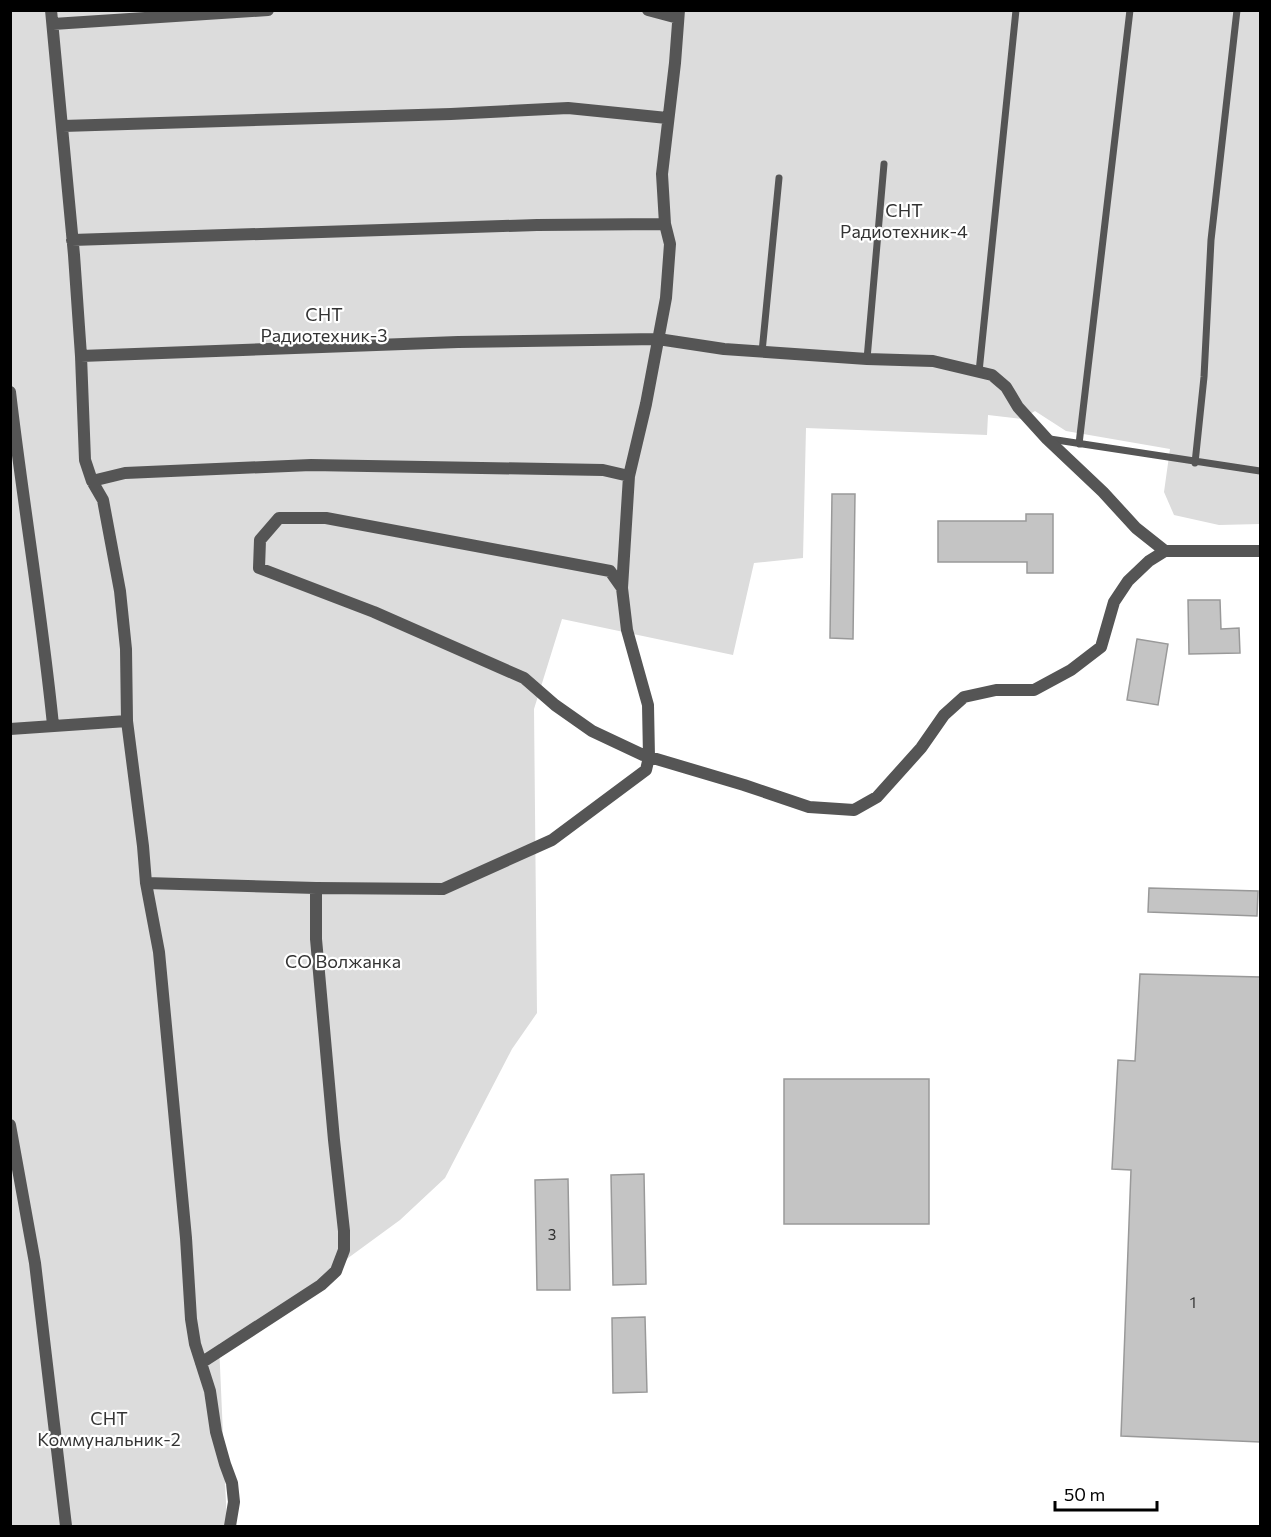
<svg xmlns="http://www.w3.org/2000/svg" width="1271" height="1537" font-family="Commissioner,sans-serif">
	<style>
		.green { fill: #dcdcdc }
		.building { fill: #c4c4c4; stroke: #999; stroke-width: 1.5 }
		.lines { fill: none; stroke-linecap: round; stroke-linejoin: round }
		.lane { stroke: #555; stroke-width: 7 }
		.street { stroke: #555; stroke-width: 12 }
		.labels { text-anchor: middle; stroke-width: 4.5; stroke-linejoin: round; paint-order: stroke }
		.number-label { font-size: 15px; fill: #313131 }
		.park-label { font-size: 18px; fill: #333; stroke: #fff }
	</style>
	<rect width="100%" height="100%" fill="#fff"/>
	<!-- green -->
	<path class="green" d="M10 11H1260V524L1219 525 1174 515 1164 492 1170 449 1066 431 1035 411 1022 419 988 415 987 435 806 428 803 558 754 563 733 655 562 619 534 709 537 1013 512 1049 445 1178 400 1220 288 1302 219 1344 227 1526H11Z"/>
	<!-- building -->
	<path class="building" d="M832 494H855L853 639 830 638Z
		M1026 514H1053V573H1027V562H938V521H1026Z
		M1188 600H1220L1221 629 1239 628 1240 653 1189 654Z
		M1137 639 1168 644 1158 705 1127 700Z
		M1149 888 1258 891 1257 916 1148 912Z
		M1140 974 1260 977V1442L1121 1436 1131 1170 1112 1169 1118 1060 1135 1061Z
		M784 1079H929V1224H784Z
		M644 1174 646 1284 613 1285 611 1175Z
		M568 1179 570 1290H537L535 1180Z
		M645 1317 647 1392 613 1393 612 1318Z"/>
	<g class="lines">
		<!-- lane -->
		<path class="lane" d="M762 352 779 178
			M867 359 884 164
			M979 372 1016 10
			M1050 439 1260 471
			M1079 444 1130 10
			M1195 463 1204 377 1211 240 1237 10"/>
		<!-- street -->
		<path class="street" d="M51 10 74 255 81 356 85 460 92 481 103 500 120 591 126 649 127 721 143 846 146 883 159 952 186 1238 191 1319 195 1344 210 1391 216 1432 225 1464 232 1483 234 1502 230 1526
			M648 10 678 18
			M53 24 268 10
			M63 126 451 114 568 108 667 118
			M72 240 537 225 665 224
			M81 356 458 342 658 339 724 349 867 359 933 361 992 375 1006 387 1018 407 1047 439 1103 492 1136 528 1165 551
			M10 392C23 503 42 614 53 725
			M92 481 125 473 311 465 603 470 629 476
			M1165 551H1260
			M622 588 610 571 326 518H279L260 540 259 568 374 612 524 678 555 705 592 731 643 755 744 785 809 807 854 810 877 797 921 748 944 715 964 697 996 690H1034L1071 670 1101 647 1114 602 1128 581 1149 561 1165 551
			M10 729 127 721
			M146 883 316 888 443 889 552 840 646 770 649 757 648 705 627 630 622 588 629 476 646 404 666 298 670 244 665 224 662 174 675 63 679 10
			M10 1125 35 1263 66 1526
			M201 1363 321 1285 336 1271 344 1250V1231L334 1140 316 939V888"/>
	</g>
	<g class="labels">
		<!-- number labels -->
		<g class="number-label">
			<text x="552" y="1240">3</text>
			<text x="1193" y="1308">1</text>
		</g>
		<!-- park labels -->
		<g class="park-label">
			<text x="904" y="217">СНТ<tspan x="904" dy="21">Радиотехник-4</tspan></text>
			<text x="324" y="321">СНТ<tspan x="324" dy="21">Радиотехник-3</tspan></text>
			<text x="343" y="968">СО Волжанка</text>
			<text x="109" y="1425">СНТ<tspan x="109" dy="21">Коммунальник-2</tspan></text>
		</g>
	</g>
	<!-- border -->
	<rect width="1271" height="1537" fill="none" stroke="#000000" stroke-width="24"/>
	<!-- scale -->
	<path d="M1055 1501v9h102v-9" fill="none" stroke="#000000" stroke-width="3"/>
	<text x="1064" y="1501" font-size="18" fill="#000000" stroke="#ffffff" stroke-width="4.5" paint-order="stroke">50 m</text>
</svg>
